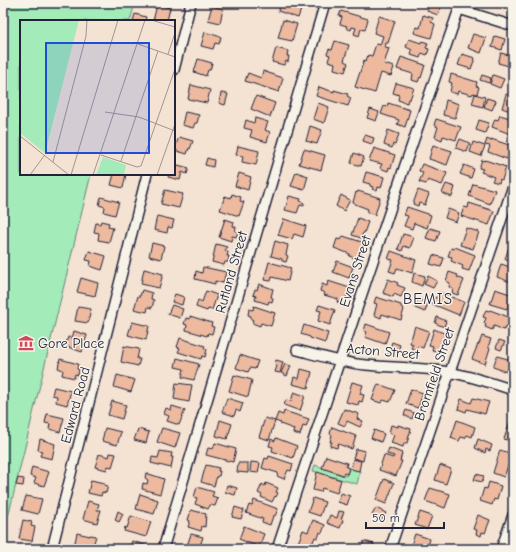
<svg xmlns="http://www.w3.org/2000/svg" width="516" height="552" font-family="'Comic Neue',sans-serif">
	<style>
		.green { fill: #a3ebb8; stroke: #62867a }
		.building { fill: #edba9f; stroke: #22223b }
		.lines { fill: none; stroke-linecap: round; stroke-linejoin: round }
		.minor-casing { stroke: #22223b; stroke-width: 12 }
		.minor { stroke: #f7f3e8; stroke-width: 9 }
		.labels { text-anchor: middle; stroke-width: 3; stroke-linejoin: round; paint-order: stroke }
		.street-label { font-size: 14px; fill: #22223b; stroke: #f7f3e8 }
		.poi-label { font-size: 14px; fill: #22223b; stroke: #f7f3e8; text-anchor: start }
		.neighbourhood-label { font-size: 15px; letter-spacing: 1px; fill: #22223b; stroke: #f7f3e8 }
		.inset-road { fill: none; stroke: #a09596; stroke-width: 1 }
		.view { fill: #1d4ed8; fill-opacity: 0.15; stroke: #1d4ed8; stroke-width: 2 }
		.inset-edge { fill: none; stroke: #22223b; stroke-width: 2 }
	</style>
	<rect width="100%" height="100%" fill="#f4e2d2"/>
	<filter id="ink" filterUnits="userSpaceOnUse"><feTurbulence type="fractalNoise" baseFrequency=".025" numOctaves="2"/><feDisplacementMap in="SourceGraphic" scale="8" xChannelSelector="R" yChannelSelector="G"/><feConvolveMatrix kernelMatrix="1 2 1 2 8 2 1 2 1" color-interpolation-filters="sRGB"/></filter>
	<g filter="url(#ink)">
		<!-- green -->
		<path class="green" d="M3 3H135L130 21H21V174H91L9 513 3 530Z
			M315 465 344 476 347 475 349 468 360 471 357 484 313 471Z"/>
		<!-- building -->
		<path class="building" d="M281 3 287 6 288 3 303 4 298 18 278 11Z
			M430 3H442L438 15 427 11Z
			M157 5 170 8 167 21H153Z
			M212 6 223 9 220 23 208 20Z
			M341 11 368 19 365 30 361 29 359 36 354 34 356 28 352 27 351 30 346 28 347 26 340 24 342 17 339 16Z
			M135 14 146 17 145 21H133Z
			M423 15 433 18 431 22 435 24 431 38 414 33 416 27 420 28Z
			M379 16 395 21 388 43H386L385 47 389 48 384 64 394 67 391 76 381 73 375 93 355 87 364 60 366 61 368 55 372 56 376 44 380 45 383 36 374 33Z
			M283 20 297 24 292 41 278 38Z
			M205 32 221 37 219 44 215 43 213 49 201 46Z
			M473 34 486 38 481 53 468 48Z
			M495 36 505 39 502 50 492 47Z
			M409 39 421 43 422 41 428 43 426 48 429 49 427 55 422 53 420 58 411 55 412 50 406 47Z
			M335 41 349 45 344 61 348 63 345 72 334 69 335 63 328 61 330 55 327 54 329 49 332 50Z
			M276 48 288 51 287 56H289L288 62 286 61 284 65 272 62Z
			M501 53 512 56 509 66 498 63Z
			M462 54 475 58 471 69 458 65Z
			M401 57 425 65 421 78 420 77 418 82 412 80 413 74 397 69Z
			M198 59 212 63 210 70H208L206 76 194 72Z
			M263 71 283 78 279 92 245 81 248 73 261 78Z
			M451 74 477 82 476 86 479 87 477 94 473 93 472 95 458 91 457 94 450 92 452 83 449 82Z
			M482 75 491 78 489 83 480 80Z
			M493 75 504 79 500 88 490 84Z
			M396 83 414 88 410 99H408L407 103 398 100 399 95 393 93Z
			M191 85 210 90 207 103 188 99Z
			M319 87 334 92V90L348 94 347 96 351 98 348 106 316 96Z
			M221 93 228 94 225 105 219 103Z
			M475 94 485 97 483 107 472 104Z
			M506 94 513 97V112L502 108Z
			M256 96 275 103 270 117 251 109Z
			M487 98 496 101 492 110 484 107Z
			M446 100 459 104 455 118 443 115Z
			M318 103 329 107 324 123 313 119Z
			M388 103 410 110 405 127 397 124 399 120 381 114 384 106 387 107Z
			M370 109 379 112 376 121 367 118Z
			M185 112 199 115 197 123H195L193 128 182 125Z
			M500 115 513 119V135L492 127 495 119 498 120Z
			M255 118 268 122 265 130 270 132 267 142 250 137 252 130 244 128 246 120 254 123Z
			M436 119 461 127 456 140 443 136 442 140 435 137 438 127 434 125Z
			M479 120 489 123 485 133 476 130Z
			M310 126 322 130 317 144 306 141Z
			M388 130 399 134 395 145 393 144 392 148 384 145Z
			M365 135 374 138 372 144 363 141Z
			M179 137 193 141 190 149 189 148 187 154 174 150Z
			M460 139 470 143 467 152 456 148Z
			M487 139 491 141V139L512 146 507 159 488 152 490 146 485 145Z
			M473 142 485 146 481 156 470 152Z
			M433 145 452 151 447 165 429 159Z
			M238 146 259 151 256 165 242 162 243 156 236 155Z
			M374 148 395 155 391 168 389 167 388 171 380 168 382 164 369 161Z
			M304 149 325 155 321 170 299 164Z
			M354 153 364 157 361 166 351 163Z
			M207 158 214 160 213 167 205 165Z
			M482 160 485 161V160L506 167 502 180 500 179 499 183 492 181 494 177 481 172 483 169 479 168Z
			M174 164 189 168 187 174 182 172 180 180 168 177 169 174H174Z
			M422 164 447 173 442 185 428 180 426 184 419 182 423 173 419 171Z
			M464 165 474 169 471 178 460 174Z
			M296 172 308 176 304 190 291 186Z
			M366 172 384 177 381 188 378 187 377 191 372 189 373 187 370 186V184L363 182Z
			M239 173 251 177 248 190 235 186Z
			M114 174H126L123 188 111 185Z
			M446 184 455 187 452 197 442 193Z
			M473 184 495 190 490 204 469 196Z
			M165 190 183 194 179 208 161 204Z
			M418 190 429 194 425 205 419 203 418 206 413 204Z
			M358 191 380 198 375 215 367 212 368 209 355 204V203L353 202 356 192 357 193Z
			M232 194 241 197 240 201 244 202 239 216 220 210 225 196 231 198Z
			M341 195 350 200 344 211 336 206Z
			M289 196 301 199 300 201 304 203V206L300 205 297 213 285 210Z
			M101 197 119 202 115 215 104 212 105 207 99 205Z
			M469 203 494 211 489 225 461 216 464 207 468 208Z
			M407 207 431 215 427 228 414 223 412 229 404 226 408 216 404 215Z
			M448 209 459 213 456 222 445 218Z
			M157 216 174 220 172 228 168 227 167 233 154 230Z
			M358 218 368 222 364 233H363L361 238 352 235Z
			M225 219 234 222 233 226 236 227 235 231 238 232 236 237 232 236 231 241 219 237Z
			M284 219 306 226 303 237 294 234 292 239 278 235Z
			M101 221 109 223 108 227 113 228 109 242 98 240 99 233 94 232 96 223 100 224Z
			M430 228 440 231 436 241 426 238Z
			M466 228 479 232 473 249 460 245Z
			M403 234 414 237 410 248 404 246 402 251 398 249Z
			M343 236 365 243 360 256H359L357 259 349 256 350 254 334 248 337 239 341 240Z
			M275 241 288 245 286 255 288 256 286 262 282 261V259L271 256Z
			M152 243 164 246 161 259 149 256Z
			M216 244 227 247 225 251 228 252 227 256H229L228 262H225L224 265 212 262Z
			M510 244 513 245V261L505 259Z
			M455 247 475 255 469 271 462 269 463 266 451 261 452 257 448 256 451 248 454 249Z
			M89 251 106 256 102 270 90 266 91 261 86 260Z
			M391 251 416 260 412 273 397 268 395 273 389 271 393 260 388 259Z
			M433 255 444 258 441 267 430 264Z
			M337 261 353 267 349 278 333 272Z
			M269 262 291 268 288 281 272 277 271 281 264 280Z
			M501 264 513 268V283L497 277Z
			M203 267 226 272 223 283 215 281V284L195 279 196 271 202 273Z
			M144 269 163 274 159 288 141 284Z
			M449 272 458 275 457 277 464 280 458 295 452 293 453 289 449 287 450 283 446 281Z
			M414 273 425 276 422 286 412 282Z
			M428 276 437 281 433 288 424 284Z
			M81 278 98 283 95 296 77 292Z
			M388 279 398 283 397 285 405 288 401 297 394 294 393 297 383 293Z
			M328 281 353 289 350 296 347 295 344 305 337 302 338 299 324 295 325 293 320 291 322 284 327 286Z
			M259 284 273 289 271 297 273 298 272 302 269 301 268 304 255 300 256 296 253 295 255 289 257 290Z
			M495 289 513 295 511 304 509 303 507 309 490 304Z
			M142 290 152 293 151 299 154 300 152 308 148 307 147 312 134 309 138 296H140Z
			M206 291 217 295 212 310 208 309 207 311 196 307 198 300 202 302Z
			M439 292 464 302 459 315 432 304 435 297 437 298Z
			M175 294 184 297 182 305 172 302Z
			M376 297 401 305V307L404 309 401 320 382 314 381 318 374 315 377 304 374 303Z
			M418 299 428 303 425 312 415 308Z
			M172 305 183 309 180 318 168 314Z
			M319 305 335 310 330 325 318 321 321 311 317 310Z
			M254 306 275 313 271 326 261 323 260 326 252 323 253 320 251 319V316L248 315 249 309 253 310Z
			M78 307 91 309 88 323 75 321Z
			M486 310 489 311 490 310 511 318 507 328 505 327 504 330 494 326 492 330 485 327 486 324 484 323 486 318 483 317Z
			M190 316 212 323 211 326 214 327 212 334 208 333 207 336 186 330 187 325 184 324 186 318 190 319Z
			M437 317 446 321 444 327 435 323Z
			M132 322 149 326 146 340 128 335Z
			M366 324 389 332 385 344 365 337 367 332 364 331Z
			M304 325 328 333 325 343 310 338V337L301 334Z
			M415 326 429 331 423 348 418 346 416 350 411 348 413 344 410 343Z
			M434 329 446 334 440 352 432 350 433 346 429 345Z
			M74 331 87 335 82 352 65 346 68 337 72 338Z
			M482 336 491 339 488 347 490 348 485 364 472 359 478 344H479Z
			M180 338 205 346 204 348 207 349 205 357 202 356 201 359 178 352 180 348 177 347Z
			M499 340 505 342 501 350 496 348Z
			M392 342 400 345 396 357 388 354Z
			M124 346 139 349 137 359H140L138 366 121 362Z
			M240 355 258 361 255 369 250 368 248 372 236 368Z
			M497 356 511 360 507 372 493 367Z
			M177 358 199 364 194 380 182 377 184 369 175 367Z
			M60 359 78 364 77 369H79L78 375 75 374 74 378 62 375 63 370 58 368Z
			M276 360 283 362 280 373 275 372 277 366 275 365Z
			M285 364 291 366 287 376 281 373Z
			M301 369 312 372 308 388 292 384 294 377 299 379Z
			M117 375 135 380 131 392 114 387Z
			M234 375 252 380 248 397 229 391Z
			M352 382 363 385 360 394 364 395 362 402 359 401 358 405 346 402Z
			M176 383 192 385 189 402 174 399Z
			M378 384 395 390 390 402 383 400 381 403 372 400Z
			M54 387 71 391 67 405 56 402 57 396 52 395Z
			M411 389 423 393 418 408 406 404Z
			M294 392 305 396 300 411 284 405 286 400 291 401Z
			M227 398 243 403 240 412 236 410 234 416 222 412Z
			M473 398 489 402 485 414 467 409 466 412 458 409 461 399 471 403Z
			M112 401 126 405 122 419 108 415Z
			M172 406 185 410 179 425 167 421 169 416 164 414 166 408 171 410Z
			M344 409 359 414 357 419 363 421 360 427 347 421 345 426 338 423Z
			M406 410 414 413 412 419 404 415Z
			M284 411 309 419 306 427 303 426 300 435 293 433 294 429 280 424 281 423 275 421 278 413 283 415Z
			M47 414 64 418 60 432 49 429 50 424 45 423Z
			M512 416H513V442L504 439Z
			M265 418 275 421 269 440 259 437Z
			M220 420 232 424 227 439 216 436Z
			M457 420 475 427 472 437 467 435 465 438 461 437 459 441 451 438Z
			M391 425 398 427V425L411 429 407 443H404L403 447 391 443 394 435 389 433Z
			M332 427 356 436 352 449 338 444 337 448 330 446 332 442H330L332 435 330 434Z
			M105 428 121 432 117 445 102 441Z
			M162 428 180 433 175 448 157 442Z
			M138 429 149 432 146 443 134 440Z
			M374 430 384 434 381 442 371 438Z
			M276 438 297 446 293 458 272 451 273 447 269 446 271 439 275 441Z
			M40 439 55 444 52 459 40 456 42 451 38 450Z
			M478 439 492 445 490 451 486 449 485 453 475 448Z
			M215 443 236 449 233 462 206 455 208 448 213 449Z
			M389 448 402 453 400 461H402L396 476 379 470 384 455 393 458 394 456 387 454Z
			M356 449 365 451 363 461 353 458Z
			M500 450 512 454 504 477 493 473Z
			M160 451 172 453 171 457H173L171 468 151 463 152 457 158 458Z
			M110 453 116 454 112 467 108 466 107 470 95 467 99 454 109 457Z
			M269 456 293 464 291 471 288 470 284 479 277 476 278 473 262 468 265 458 268 459Z
			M326 456 347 463 346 467 349 468 347 474 344 473 343 475 322 468Z
			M353 459 361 461 359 471 351 469Z
			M251 462 260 463 258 473 250 472Z
			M238 463H248V473L237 472Z
			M206 465 219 468 218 471H220L219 476H217L214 486 201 482Z
			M440 465 451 469 446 484 435 480Z
			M32 467 49 472 44 486 34 483 36 478 30 476Z
			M317 472 341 480 337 493 322 488 321 492 313 490Z
			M146 473 164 479 160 494 142 489 143 483 147 484 148 480 145 478Z
			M476 474 484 476 482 482 474 480Z
			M18 478 24 479 23 486 16 485Z
			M384 479 394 483 386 504 376 500Z
			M91 480 104 483V485L108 486 106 493 102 492 101 496 88 493Z
			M489 482 501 486 497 500 494 499 492 505 480 501 484 488 487 489Z
			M266 483 278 488 276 492 278 493 276 497 275 496 272 502 261 497 262 495 258 493 262 484 265 486Z
			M227 485 237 488 235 495 225 492Z
			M197 487 214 492 212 496 218 498 215 506 210 505 208 509 195 504 197 498 194 497Z
			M430 488 450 494 445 508 425 501Z
			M341 493 350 496 347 505 338 502Z
			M140 494 158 500 154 514 136 509Z
			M26 496 42 499 38 514 22 510Z
			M313 498 325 502 320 516 308 512Z
			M254 500 278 509 275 516H273L270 525 262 522 263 519 246 513 249 505 252 506Z
			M88 501 99 504 97 510H101L97 523 83 519Z
			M235 507 244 510 241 519 232 517Z
			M376 508 386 513 382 519 372 515Z
			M191 510 206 514 205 527 202 526 201 531 188 527 190 521 188 520Z
			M118 511 123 514 119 522 115 520Z
			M339 511 344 512 341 519 343 520 340 528 327 523 330 515 337 518Z
			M420 512 432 516 427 529 415 525Z
			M478 515 490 520 485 533 482 532 481 536 476 534 477 530 473 529Z
			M131 516 151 522 146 537 124 531 125 527 127 528Z
			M23 520 32 522 31 526 35 527 32 541 19 539Z
			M313 520 325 525 322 533 320 532 318 538 315 537 310 549 293 548 295 542 298 543 303 530 308 532Z
			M244 526 264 534 259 547 239 539Z
			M77 533 90 536V535L96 536 93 546 88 544 86 549 74 547Z
			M191 534 203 537 199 549 187 546Z
			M415 534 430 539 427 549 410 548Z
			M132 541 148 546 147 549H129Z
			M364 541 374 544 373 549 362 548Z"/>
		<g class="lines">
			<defs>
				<path id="minor" d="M459 9 513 26
					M174 70 191 3
					M297 350C320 356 343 363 366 365 394 368 421 367 448 372 471 376 492 383 513 390
					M52 549 147 174
					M163 549 325 3
					M277 549 405 165 461 3
					M390 549 513 186
					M501 549 513 515"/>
			</defs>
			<!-- minor casing -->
			<use href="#minor" class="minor-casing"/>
			<!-- minor -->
			<use href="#minor" class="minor"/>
		</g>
	</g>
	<!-- icons -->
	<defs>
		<symbol id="museum-bare" viewBox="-9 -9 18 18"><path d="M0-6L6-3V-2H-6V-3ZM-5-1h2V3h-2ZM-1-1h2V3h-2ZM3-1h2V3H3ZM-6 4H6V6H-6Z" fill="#d1495b" stroke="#f7f3e8" stroke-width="2.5" paint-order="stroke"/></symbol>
	</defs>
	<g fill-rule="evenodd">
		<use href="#museum-bare" x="15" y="332" width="22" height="22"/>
	</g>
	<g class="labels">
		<!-- street labels -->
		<g class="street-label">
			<text transform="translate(355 271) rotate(-72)" y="5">Evans Street</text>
			<text transform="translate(231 272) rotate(-74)" y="5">Rutland Street</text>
			<text transform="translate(383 351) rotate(5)" y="5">Acton Street</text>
			<text transform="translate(434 374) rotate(-71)" y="5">Bromfield Street</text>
			<text transform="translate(75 405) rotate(-75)" y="5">Edward Road</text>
		</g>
		<!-- poi labels -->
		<g class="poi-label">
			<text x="38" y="348">Gore Place</text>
		</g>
		<!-- neighbourhood labels -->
		<g class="neighbourhood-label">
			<text x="428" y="304">BEMIS</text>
		</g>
	</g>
	<!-- overview -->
	<g transform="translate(20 20)">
		<rect width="155" height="155" fill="#f4e2d2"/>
		<path d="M0 0H59L25 133 0 113ZM83 137 106 145 104 155H76Z" fill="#a3ebb8"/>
		<path class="inset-road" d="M131 0 155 7M118 24 155 37M148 34 155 13M85 92 119 97 155 111M0 116 49 155M81 135 117 147 121 146 155 49M101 141 138 31M33 142 66 16 67 0M10 155 24 136M51 155 98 0M73 155 125 0M137 155 155 104"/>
		<path class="view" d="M26 23H129V133H26Z"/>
		<rect width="155" height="155" class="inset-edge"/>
	</g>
	<!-- margin -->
	<rect width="516" height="552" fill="none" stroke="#f7f3e8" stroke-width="16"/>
	<rect x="8" y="8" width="500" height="536" fill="none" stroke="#22223b" stroke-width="1.5" filter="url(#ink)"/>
	<!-- scale -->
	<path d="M366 522v6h78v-6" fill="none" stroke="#22223b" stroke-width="2"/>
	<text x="372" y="522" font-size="12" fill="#22223b" stroke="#f7f3e8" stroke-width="3" paint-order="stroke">50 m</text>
</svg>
